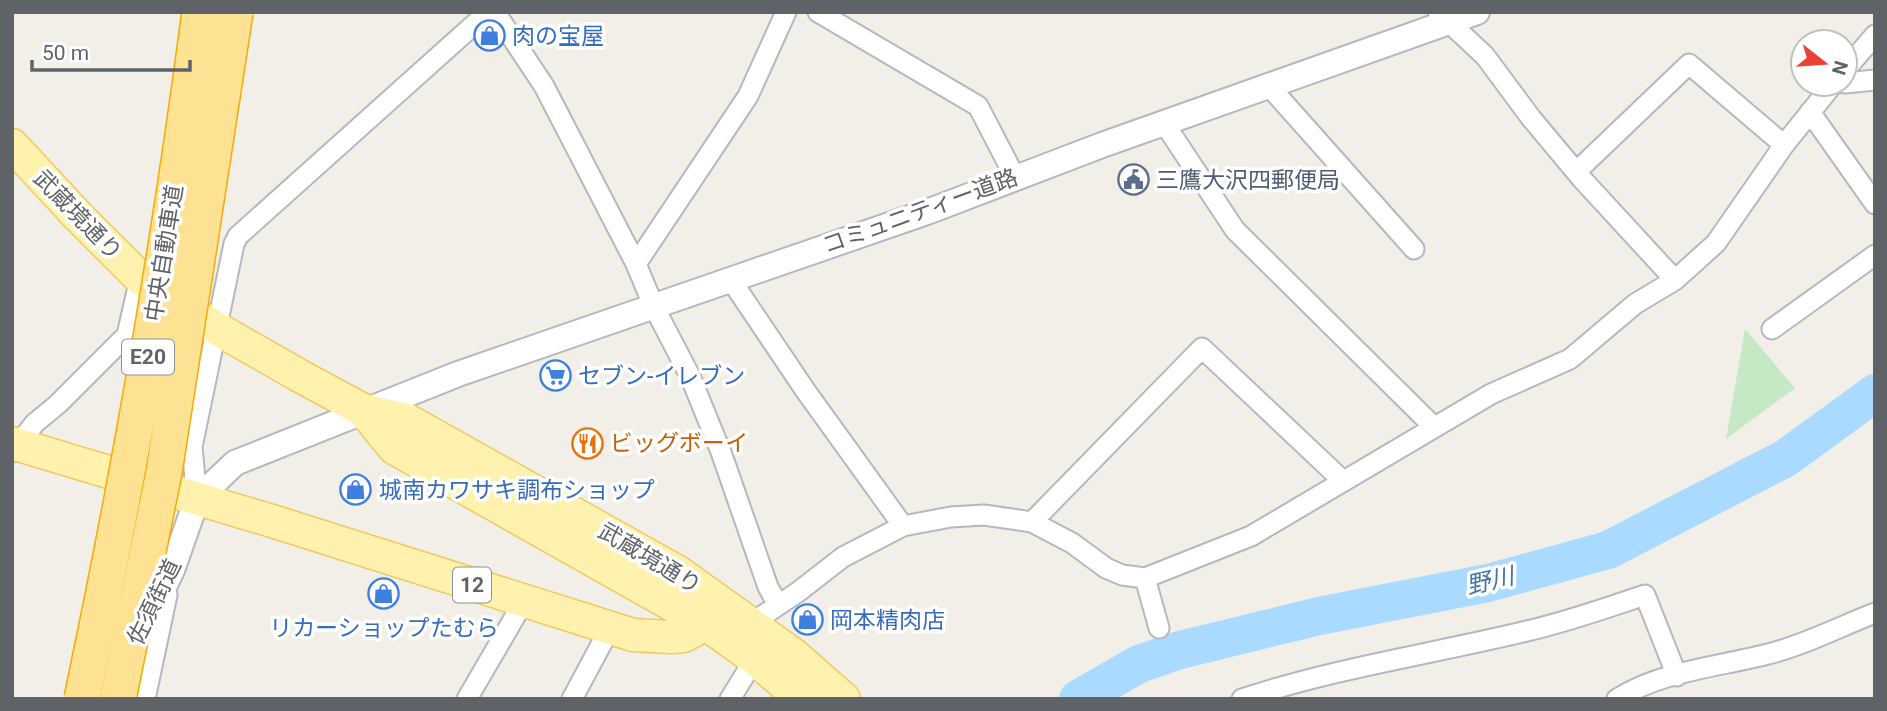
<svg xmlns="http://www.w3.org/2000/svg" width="1887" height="711" font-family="Roboto,'Noto Sans JP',sans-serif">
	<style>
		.green { fill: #c5e8c5 }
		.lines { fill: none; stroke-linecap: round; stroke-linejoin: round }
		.river { stroke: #aadaff; stroke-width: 38 }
		.minor-casing { stroke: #b5b8bc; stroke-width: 23 }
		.tertiary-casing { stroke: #b5b8bc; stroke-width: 28 }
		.primary-casing { stroke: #f2c960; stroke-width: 35 }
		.minor { stroke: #fff; stroke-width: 19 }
		.tertiary { stroke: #fff; stroke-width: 24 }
		.primary { stroke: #fff2af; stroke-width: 32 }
		.motorway-bridge-casing { stroke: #f9ab00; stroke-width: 38; stroke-linecap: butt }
		.motorway-bridge { stroke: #fde293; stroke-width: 35 }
		.labels { text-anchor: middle; stroke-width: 7; stroke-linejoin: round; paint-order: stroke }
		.shield { fill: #fff; stroke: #8f9295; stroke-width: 2 }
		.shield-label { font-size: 21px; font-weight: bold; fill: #5f6368 }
		.shop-label { font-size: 23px; fill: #366cbe; stroke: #fff; text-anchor: start }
		.service-label { font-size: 23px; fill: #4e5e75; stroke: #fff; text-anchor: start }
		.street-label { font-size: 23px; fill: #5f6368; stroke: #fff }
		.food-label { font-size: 23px; fill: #c56008; stroke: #fff; text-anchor: start }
		.water-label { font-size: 24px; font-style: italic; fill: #4174aa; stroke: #fff }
	</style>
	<rect width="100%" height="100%" fill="#f1efe8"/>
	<!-- green -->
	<path class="green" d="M1745 329 1795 388 1726 439Z"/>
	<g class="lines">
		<!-- river -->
		<path class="river" d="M1078 699 1139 664 1180 650 1319 616 1488 583 1608 550 1786 458 1875 393"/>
		<defs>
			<path id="minor" d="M495 12 544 86 636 264 654 307 690 376 721 452 768 587 778 605
				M818 12 978 106 1015 177
				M1438 12 1485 56 1531 118 1582 179 1675 280
				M1845 70 1875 35
				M1845 83 1875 80
				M1269 86 1414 249
				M1810 112 1875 204
				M1164 123 1235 230 1433 426
				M1577 171 1689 64 1784 145
				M636 264 748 96 786 12
				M731 280 805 390 903 526
				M1772 329 1875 255
				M12 452 35 423 58 404 127 335 140 278
				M197 499 192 447 234 244 238 236 488 12
				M1032 522 1202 348 1342 480
				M1145 578 1159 628
				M744 628 798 592 843 557 903 526 951 517 984 515 1032 522 1072 543 1106 568 1122 575 1145 578 1251 536 1491 394 1570 359 1635 304 1675 280 1716 243 1784 145 1833 84
				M145 699 167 595
				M467 699 524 601
				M572 699 610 628
				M730 699 759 652
				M1242 699C1335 668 1432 654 1527 631 1567 622 1606 608 1645 595L1677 676
				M1617 699C1661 671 1718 667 1768 654 1802 646 1841 626 1875 613"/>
			<path id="tertiary" d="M140 637 172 570 197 499 235 463 458 374 927 212 1102 145 1477 12"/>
			<path id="primary" d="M12 145 77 215 140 278 216 328 300 376 363 410 407 420 678 572 794 655 844 699
				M363 410 394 448 706 624 755 659 802 699
				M12 443 272 521 633 635 671 637 684 636 706 624H749"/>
		</defs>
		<!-- minor casing -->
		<use href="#minor" class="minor-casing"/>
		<!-- tertiary casing -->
		<use href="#tertiary" class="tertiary-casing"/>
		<!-- primary casing -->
		<use href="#primary" class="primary-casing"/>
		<!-- minor -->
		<use href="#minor" class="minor"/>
		<!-- tertiary -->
		<use href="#tertiary" class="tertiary"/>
		<!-- primary -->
		<use href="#primary" class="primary"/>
		<defs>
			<path id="motorway-bridge" d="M82 699C130 472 170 242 200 12
				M118 699 164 472 235 12"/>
		</defs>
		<!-- motorway-bridge casing -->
		<use href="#motorway-bridge" class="motorway-bridge-casing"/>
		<!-- motorway-bridge -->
		<use href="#motorway-bridge" class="motorway-bridge"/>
	</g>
	<!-- icons -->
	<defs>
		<symbol id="shop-ring" viewBox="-11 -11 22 22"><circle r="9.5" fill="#fff" stroke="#3f7fe0" stroke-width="1.5"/><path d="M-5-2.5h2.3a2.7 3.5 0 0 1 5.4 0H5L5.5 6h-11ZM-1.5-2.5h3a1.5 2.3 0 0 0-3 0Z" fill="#3f7fe0"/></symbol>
		<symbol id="civic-ring" viewBox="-11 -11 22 22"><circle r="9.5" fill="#fff" stroke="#5c6f8a" stroke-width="1.5"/><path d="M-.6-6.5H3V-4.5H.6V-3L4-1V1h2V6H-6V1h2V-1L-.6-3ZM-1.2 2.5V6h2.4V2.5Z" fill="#5c6f8a"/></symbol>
		<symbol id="supermarket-ring" viewBox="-11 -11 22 22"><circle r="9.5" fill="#fff" stroke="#3f7fe0" stroke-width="1.5"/><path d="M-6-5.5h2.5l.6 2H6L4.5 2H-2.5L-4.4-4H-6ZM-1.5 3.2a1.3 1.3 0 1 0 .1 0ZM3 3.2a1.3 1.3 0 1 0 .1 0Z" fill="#3f7fe0"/></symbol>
		<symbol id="restaurant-ring" viewBox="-11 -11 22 22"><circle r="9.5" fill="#fff" stroke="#e8710a" stroke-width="1.5"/><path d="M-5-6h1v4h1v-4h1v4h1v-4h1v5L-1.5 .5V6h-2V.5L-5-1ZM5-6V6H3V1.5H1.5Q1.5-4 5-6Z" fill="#e8710a"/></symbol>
	</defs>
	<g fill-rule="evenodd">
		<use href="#shop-ring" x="472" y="18" width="35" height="35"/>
		<use href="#civic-ring" x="1116" y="162" width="35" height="35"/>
		<use href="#supermarket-ring" x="538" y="358" width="35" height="35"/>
		<use href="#restaurant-ring" x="570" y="426" width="35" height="35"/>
		<use href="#shop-ring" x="338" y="472" width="35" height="35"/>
		<use href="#shop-ring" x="366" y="576" width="35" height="35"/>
		<use href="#shop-ring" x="790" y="602" width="35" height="35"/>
	</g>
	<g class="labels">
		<!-- shield labels -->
		<g class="shield">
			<rect x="122" y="339.5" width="52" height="35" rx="5"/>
			<rect x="453" y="567.5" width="38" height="35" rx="5"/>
		</g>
		<g class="shield-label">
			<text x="148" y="364">E20</text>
			<text x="472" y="592">12</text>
		</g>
		<!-- shop labels -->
		<g class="shop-label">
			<text x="512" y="44">肉の宝屋</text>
			<text x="578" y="384">セブン-イレブン</text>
			<text x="379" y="498">城南カワサキ調布ショップ</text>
			<text x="830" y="628">岡本精肉店</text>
			<text x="384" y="636" text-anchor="middle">リカーショップたむら</text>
		</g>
		<!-- service labels -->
		<g class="service-label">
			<text x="1156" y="188">三鷹大沢四郵便局</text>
		</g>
		<!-- street labels -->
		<g class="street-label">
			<text transform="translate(920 211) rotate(-20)" y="8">コミュニティー道路</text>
			<text transform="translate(78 215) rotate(46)" y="8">武蔵境通り</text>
			<text transform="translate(164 253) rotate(-81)" y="8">中央自動車道</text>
			<text transform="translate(650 558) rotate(31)" y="8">武蔵境通り</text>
			<text transform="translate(154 602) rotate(-64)" y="8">佐須街道</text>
		</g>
		<!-- food labels -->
		<g class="food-label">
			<text x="610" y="451">ビッグボーイ</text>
		</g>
		<!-- water labels -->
		<g class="water-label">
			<text transform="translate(1490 581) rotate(-13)" y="8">野川</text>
		</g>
	</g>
	<!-- border -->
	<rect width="1887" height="711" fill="none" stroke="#5f6368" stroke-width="28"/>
	<!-- north arrow -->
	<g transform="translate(1824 63) rotate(107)"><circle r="33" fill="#ffffff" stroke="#bfc1c3" stroke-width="2"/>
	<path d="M0-5L12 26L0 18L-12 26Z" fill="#ea4335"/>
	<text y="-10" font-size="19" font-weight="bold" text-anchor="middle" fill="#5f6368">N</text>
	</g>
	<!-- scale -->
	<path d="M32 60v10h158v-10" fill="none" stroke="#5f6368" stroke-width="3.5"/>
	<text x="42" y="60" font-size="21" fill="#5f6368" stroke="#ffffff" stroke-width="5" paint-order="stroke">50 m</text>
</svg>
